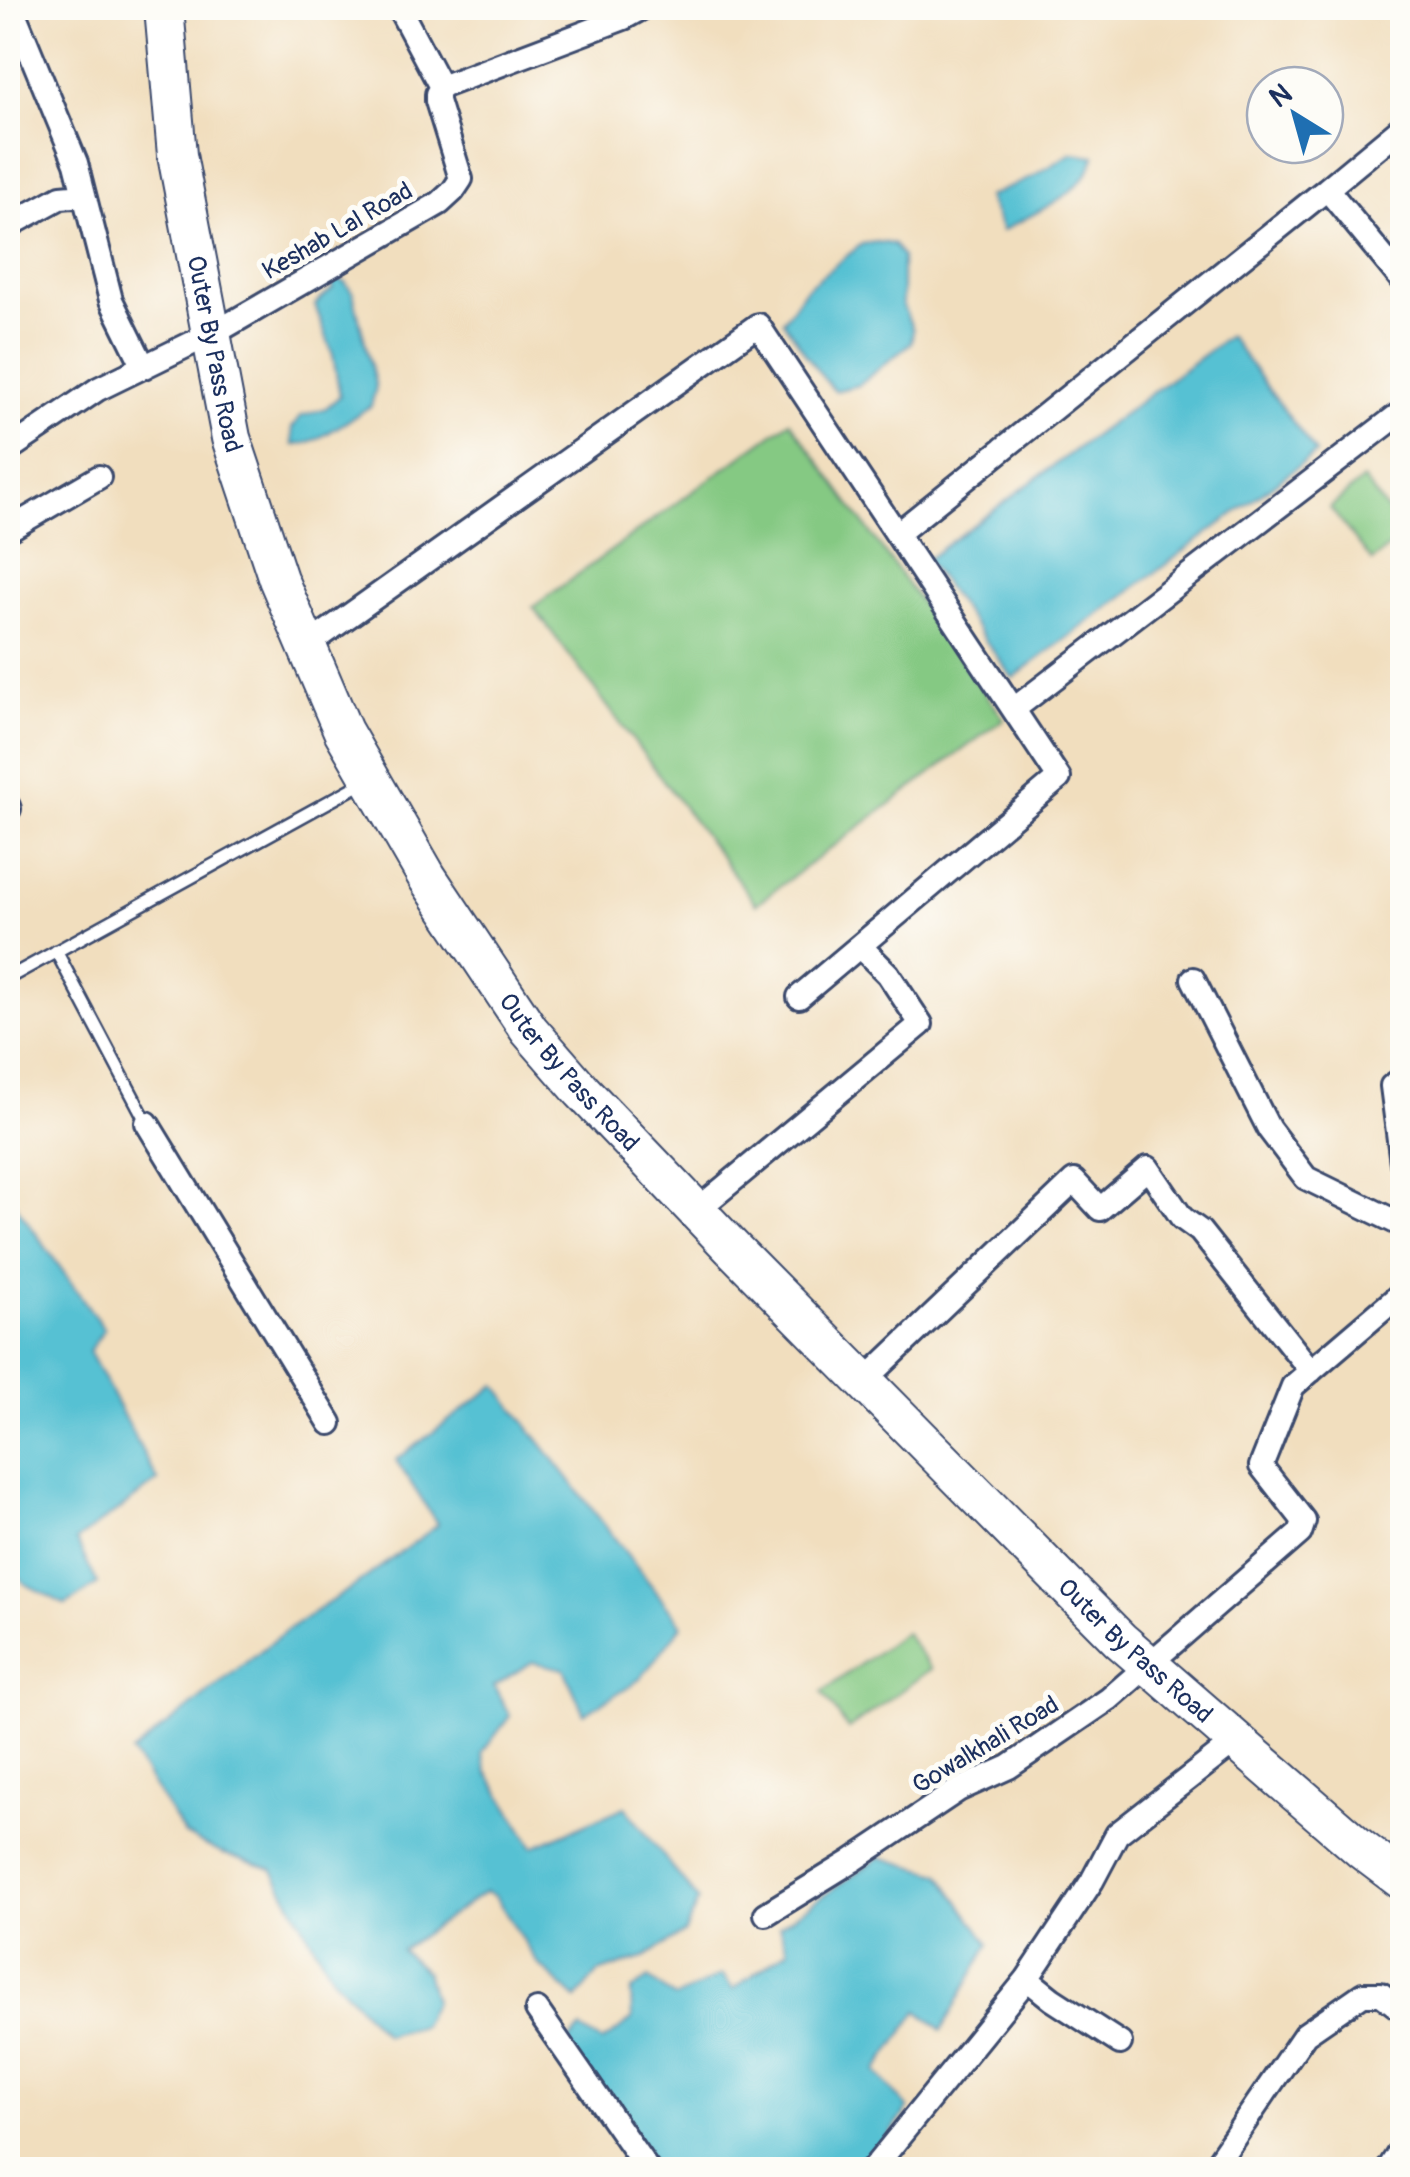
<svg xmlns="http://www.w3.org/2000/svg" width="1410" height="2177" font-family="Pangolin,sans-serif">
	<style>
		.green { fill: #85c983; stroke: #507c70; stroke-width: 2.5 }
		.water { fill: #57c1d3; stroke: #397898; stroke-width: 2.5 }
		.lines { fill: none; stroke-linecap: round; stroke-linejoin: round }
		.lane-casing { stroke: #3b496c; stroke-width: 16 }
		.street-casing { stroke: #3b496c; stroke-width: 28 }
		.primary-casing { stroke: #3b496c; stroke-width: 42 }
		.lane { stroke: #fff; stroke-width: 11 }
		.street { stroke: #fff; stroke-width: 22 }
		.primary { stroke: #fff; stroke-width: 38 }
		.labels { text-anchor: middle; stroke-width: 10; stroke-linejoin: round; paint-order: stroke }
		.street-label { font-size: 25px; fill: #1b2f5e; stroke: #fdfcf7 }
	</style>
	<rect width="100%" height="100%" fill="#fdfcf7"/>
	<filter id="ink" filterUnits="userSpaceOnUse"><feTurbulence type="fractalNoise" baseFrequency=".01" numOctaves="2"/><feDisplacementMap in="SourceGraphic" scale="20" xChannelSelector="R" yChannelSelector="G"/><feConvolveMatrix kernelMatrix="1 2 1 2 8 2 1 2 1" color-interpolation-filters="sRGB"/></filter>
	<filter id="wash" filterUnits="userSpaceOnUse"><feTurbulence type="fractalNoise" baseFrequency=".0048" numOctaves="4" result="noise"/><feDisplacementMap in="SourceGraphic" scale="40" xChannelSelector="R" yChannelSelector="G"/><feGaussianBlur stdDeviation="2.25" result="paint"/><feColorMatrix in="noise" values="0 0 0 0 0 0 0 0 0 0 0 0 0 0 0 0 0 1.4 0 .05"/><feComposite in="paint" operator="in"/></filter>
	<g filter="url(#wash)">
		<rect width="100%" height="100%" fill="#f1debe"/>
		<!-- green -->
		<path class="green" d="M790 421 1004 719 756 904 533 607Z
			M1363 479 1402 530V537L1372 561 1330 508Z
			M905 1632 931 1669 848 1729 822 1692Z"/>
		<!-- water -->
		<path class="water" d="M1072 153 1095 156C1085 194 1035 212 1002 231L987 197 1031 178Z
			M877 242 893 244 902 257V304L913 330 911 343 858 385 835 391C814 371 801 344 783 321L805 289 862 244Z
			M331 277 345 282 353 293 376 387 371 406C352 417 313 447 293 445L292 428 301 416 326 408 340 396 333 355 315 305 333 288Z
			M1229 336 1316 453 1013 678 926 560Z
			M15 1204 104 1329 89 1351 158 1481 76 1541 98 1584 66 1605 24 1583 8 1563V1208Z
			M496 1385 682 1625 640 1679 584 1714 564 1669 532 1662 494 1686 510 1716 482 1753 487 1772 533 1847 625 1807 698 1900 685 1932 643 1958 598 1973 576 1999 538 1964 495 1896 485 1892 401 1950 426 1972 434 2001 422 2026 385 2035 332 1977 272 1869 221 1853 185 1835 132 1753 288 1629 353 1587 438 1525 396 1460Z
			M880 1857 940 1874 989 1944 942 2030 918 2011 876 2071 908 2108 867 2169H653L566 2043 581 2029 602 2042 632 2020 631 1991 649 1978 675 1998 722 1975 733 1989 788 1950 779 1926Z"/>
	</g>
	<g filter="url(#ink)">
		<g class="lines">
			<defs>
				<path id="lane" d="M56 951 147 1123
					M8 978 368 780"/>
				<path id="street" d="M12 8 76 163 111 300 144 367
					M399 8 441 87
					M1402 127 1327 189 1402 280
					M8 226 61 197 84 195
					M8 450 98 389 223 328 440 203 453 191 461 179 437 101V94L441 87 624 18 642 8
					M8 530 99 477
					M897 534 1327 189
					M322 635 758 325 1059 778 799 997
					M1014 709 1402 412
					M8 806 9 809
					M1193 979 1269 1129 1306 1178 1402 1225
					M1402 1079 1392 1086 1402 1163
					M147 1123 330 1423
					M708 1201 921 1024 888 974 860 946
					M876 1370 1074 1181 1100 1209 1148 1168 1182 1218 1200 1231 1311 1371
					M766 1914 852 1861 958 1790 1009 1767 1109 1699 1300 1533 1304 1521 1261 1466 1293 1386 1402 1293
					M1027 1979 1052 1999 1120 2043
					M537 2010 648 2170
					M872 2170 1027 1979 1092 1881 1117 1834 1236 1741
					M1212 2170 1305 2034 1363 1994H1381L1398 2007
					M1388 2170 1402 2148"/>
				<g id="primary">
					<path id="s1" d="M164 8 177 155 231 438 278 579 343 731 427 877 529 1030 582 1091 731 1247 1120 1640 1361 1849 1402 1880"/>
				</g>
			</defs>
			<!-- lane casing -->
			<use href="#lane" class="lane-casing"/>
			<!-- street casing -->
			<use href="#street" class="street-casing"/>
			<!-- primary casing -->
			<use href="#primary" class="primary-casing"/>
			<!-- lane -->
			<use href="#lane" class="lane"/>
			<!-- street -->
			<use href="#street" class="street"/>
			<!-- primary -->
			<use href="#primary" class="primary"/>
		</g>
	</g>
	<g class="labels">
		<!-- street labels -->
		<g class="street-label">
			<text transform="translate(337 230) rotate(-30)" y="9">Keshab Lal Road</text>
			<text dy="9" stroke="none"><textPath href="#s1" startOffset="350">Outer By Pass Road</textPath></text>
			<text dy="9" stroke="none"><textPath href="#s1" startOffset="1160">Outer By Pass Road</textPath></text>
			<text dy="9" stroke="none"><textPath href="#s1" startOffset="1970">Outer By Pass Road</textPath></text>
			<text transform="translate(985 1744) rotate(-31)" y="9">Gowalkhali Road</text>
		</g>
	</g>
	<!-- margin -->
	<rect width="1410" height="2177" fill="none" stroke="#fdfcf7" stroke-width="40"/>
	<!-- north arrow -->
	<g transform="translate(1295 115) rotate(323)"><circle r="48" fill="#fdfcf7" stroke="#a3aaba" stroke-width="2.5"/>
	<path d="M0-8L18 38L0 25L-18 38Z" fill="#1f6fb2"/>
	<text y="-15" font-size="28" font-weight="bold" text-anchor="middle" fill="#1b2f5e">N</text>
	</g>
</svg>
